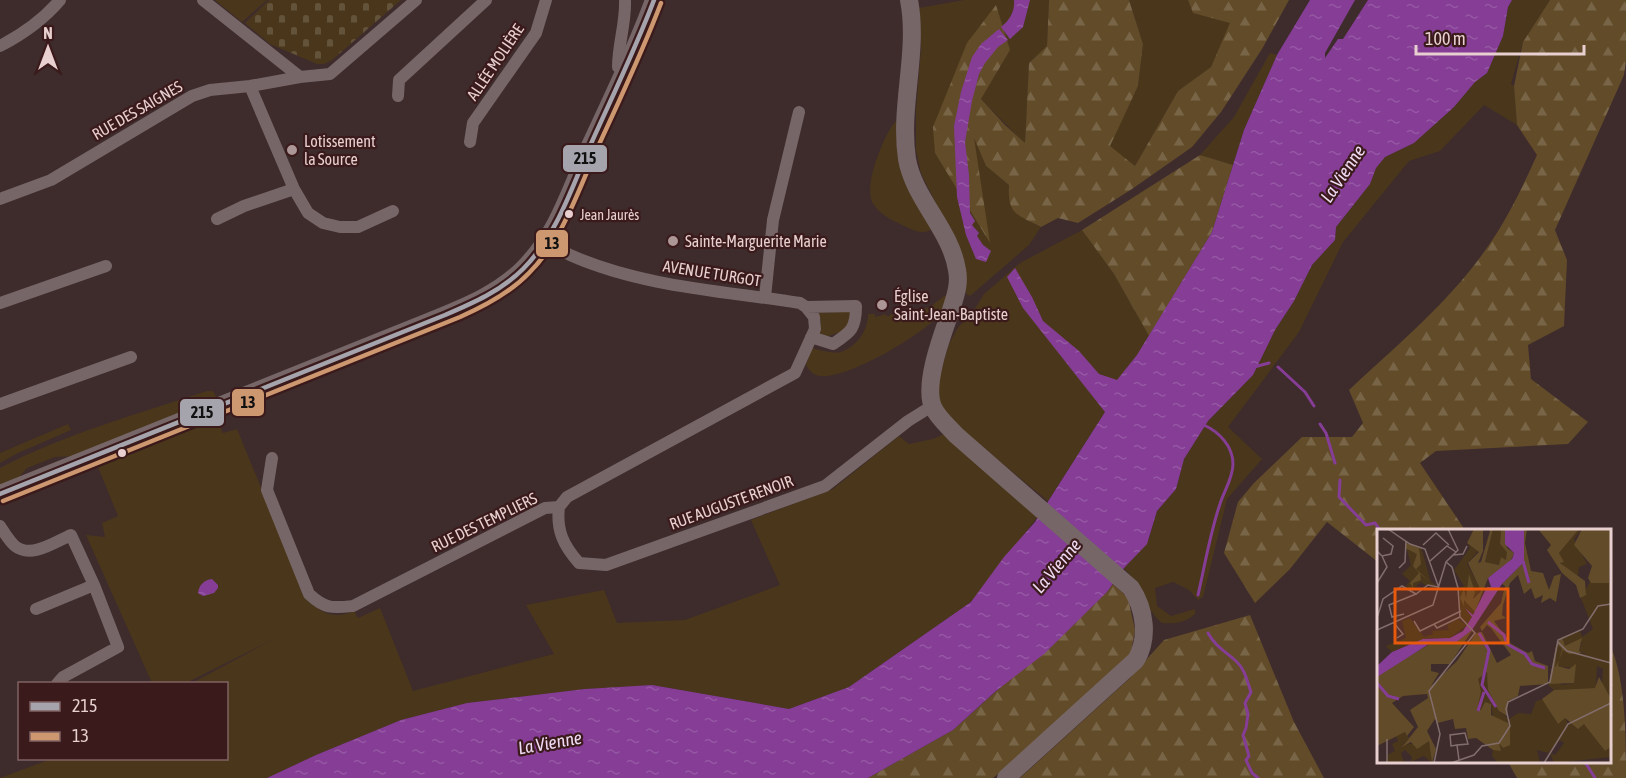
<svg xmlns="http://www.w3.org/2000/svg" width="1626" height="778" font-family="'Asap Condensed',sans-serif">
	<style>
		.green { fill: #4a371b }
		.forest { fill: url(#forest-firs) }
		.cemetery { fill: url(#cemetery-stones) }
		.water { fill: url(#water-ripples) }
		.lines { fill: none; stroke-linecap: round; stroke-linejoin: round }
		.stream { stroke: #853d96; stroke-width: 3 }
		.minor { stroke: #766667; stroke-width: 12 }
		.secondary { stroke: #766667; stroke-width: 18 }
		.bus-1-casing { stroke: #3b1a1b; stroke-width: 9 }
		.bus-2-casing { stroke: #3b1a1b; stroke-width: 9 }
		.bus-1 { stroke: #a5a3ab; stroke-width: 4.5 }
		.bus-2 { stroke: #cd976f; stroke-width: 4.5 }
		.poi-dot { fill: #ac9696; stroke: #3b1a1b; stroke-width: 2 }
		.bus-dot { fill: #e7d0cf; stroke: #3b1a1b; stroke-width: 2 }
		.labels { text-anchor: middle; stroke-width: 4.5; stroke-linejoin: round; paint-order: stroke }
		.bus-label { font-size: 14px; fill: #e7d0cf; stroke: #3b1a1b; text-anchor: start }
		.street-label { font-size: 16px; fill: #e7d0cf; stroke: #3b1a1b }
		.poi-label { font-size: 16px; fill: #e7d0cf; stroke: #3b1a1b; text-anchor: start }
		.water-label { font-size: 18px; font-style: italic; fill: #efdcf4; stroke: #3b1a1b }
		.inset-river { fill: none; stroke: #853d96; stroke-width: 3 }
		.inset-road { fill: none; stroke: #826d6d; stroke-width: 1.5 }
		.view { fill: #e8590c; fill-opacity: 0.15; stroke: #e8590c; stroke-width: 3 }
		.inset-edge { fill: none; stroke: #e7d0cf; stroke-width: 3 }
		.line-badge { stroke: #3b1a1b; stroke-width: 2 }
		.pale-badge-label { font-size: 16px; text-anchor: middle; font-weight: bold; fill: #111 }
	</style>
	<defs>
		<pattern id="forest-firs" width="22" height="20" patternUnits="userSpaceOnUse" patternTransform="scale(1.5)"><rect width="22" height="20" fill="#624b28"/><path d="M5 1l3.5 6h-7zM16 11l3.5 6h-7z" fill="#786446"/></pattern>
		<pattern id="cemetery-stones" width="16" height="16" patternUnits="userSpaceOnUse" patternTransform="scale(1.5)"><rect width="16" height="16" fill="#4a371b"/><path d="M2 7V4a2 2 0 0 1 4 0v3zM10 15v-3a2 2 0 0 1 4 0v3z" fill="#64533b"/></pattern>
		<pattern id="water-ripples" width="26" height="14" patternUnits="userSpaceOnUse" patternTransform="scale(1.5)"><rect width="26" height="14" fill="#853d96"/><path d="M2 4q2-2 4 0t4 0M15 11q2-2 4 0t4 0" fill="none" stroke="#9658a4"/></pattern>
	</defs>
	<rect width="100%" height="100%" fill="#3e2b2c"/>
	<!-- green -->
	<path class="green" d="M215 0H267L242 22Z
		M964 0H1049L1047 46 1029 63 1025 144 981 99 1010 50 933 127 989 242 973 135 986 166 1009 185C1007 214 1018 215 1041 227L1029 245 970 296 966 294 965 271 955 242 921 173 916 150V110L921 49 919 8Z
		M1129 0H1188L1193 13 1231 22 1211 67 1178 91 1135 166 1109 146 1138 86 1143 44Z
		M1512 0H1550L1523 42 1511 84 1514 86 1517 125 1484 105 1440 151 1409 161 1343 242 1299 332 1228 427 1262 459 1227 499 1203 597 1198 600 1189 590 1173 582 1155 588 1157 606 1171 616 1195 609V614C1185 623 1175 624 1162 623 1143 606 1142 587 1124 568L1149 539 1157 511 1176 489 1184 459 1208 421 1253 375 1275 330 1294 301 1312 265 1335 240 1336 227 1370 184 1376 168 1385 157 1414 143 1454 107 1475 82 1487 73 1503 36 1508 7Z
		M1270 53 1277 55 1244 130 1233 165 1200 155 1234 117Z
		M902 114 931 230C920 235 911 229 900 224 890 219 880 214 874 205 862 189 881 145 890 129 893 124 898 119 902 114Z
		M1082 230 1114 274 1149 336 1105 412 1048 501 953 423 938 401 939 379 949 344 957 329 976 307 984 294 1020 263Z
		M944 296H949C947 301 946 308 942 313 923 334 849 379 820 376 813 375 810 371 806 365L812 348C820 350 833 354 841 352 857 346 868 331 868 314H875V317L886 314V316H890V314L901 316 930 307Z
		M850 311 851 320 847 330 828 336 820 335 821 321 818 313Z
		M207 391H213L217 398 74 456 55 457 27 468 19 477 0 485V468C65 434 137 414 207 391Z
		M217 419 223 433 237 429 307 600C323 613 333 620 354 611L358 618 380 608 413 691 554 654 526 605 604 590 617 623 685 620 780 585 751 520 833 489 899 436 909 444 933 439 944 434 1039 515 971 602 849 687 789 709 652 685 585 689 467 703 401 720 316 755 267 778H0L51 759 226 758V684L192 683 278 637 186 683H152L86 535 105 537 102 523 118 516 98 467Z
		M68 424 71 430 18 453 0 463V453Z"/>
	<!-- forest -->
	<path class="forest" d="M1049 0H1129L1143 44 1138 86 1110 146 1135 166 1178 91 1211 67 1230 23 1193 13 1188 0H1289L1262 49 1221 112 1192 147 1132 189 1078 223 1058 218 1041 227C1017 215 1007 214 1009 185L986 166 974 138 990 243 935 153 933 127 967 43 996 5 1010 50 981 99 1005 125 1025 143 1029 63 1047 46Z
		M1550 0H1626V61L1624 75 1555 230 1567 260 1564 326 1528 345 1531 379 1588 422 1568 444 1436 451 1420 463 1465 530H1378V562L1327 522 1290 569 1255 603 1224 553 1238 502 1254 483 1302 437H1352L1363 423 1349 390C1395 347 1447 304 1484 252 1506 222 1522 188 1537 155L1517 125 1514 86 1523 42Z
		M1200 155 1233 165 1212 232 1149 336 1114 274 1082 230Z
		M1113 584 1128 598 1135 630 1131 653 1116 674 993 778H868L953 730 1107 592Z
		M1250 615 1294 722 1324 778H1020L1129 679 1164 640Z
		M1610 645C1626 680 1626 737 1626 778H1517L1508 762H1610Z"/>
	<!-- cemetery -->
	<path class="cemetery" d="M269 0H401L332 60 324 64H317L270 44 245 23Z"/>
	<!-- water -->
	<path class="water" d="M1014 0H1030L1023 27 1010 39 1001 27C1010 20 1015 11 1014 0Z
		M1310 0H1355L1325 53V58L1338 39H1343L1368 0H1512L1508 7 1503 36 1487 73 1475 82 1454 107 1414 143 1385 157 1376 168 1370 184 1336 227 1335 240 1312 265 1294 301 1275 330 1253 375 1208 421 1184 459 1176 489 1157 511 1147 544 1124 568 1107 592 1044 654 996 691 953 730 868 778H267L316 755 401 720 467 703 585 689 652 685 789 709 849 687 971 602 1004 557 1035 522 1105 412 1023 308 1007 277 1015 268 1032 297 1043 321 1079 351 1099 374 1117 380 1137 355 1212 232 1244 130 1277 55Z
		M999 29 1008 40 998 47 985 63 979 74 972 101 965 142 969 175 970 213 975 221 972 225 979 233 977 236 983 245 991 251 986 262 976 259 966 235 957 197 954 126 961 92 972 57 981 44Z
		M212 579 218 585V588L214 593 203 596 198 593C199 585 204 580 212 579Z"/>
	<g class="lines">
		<!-- stream -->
		<path class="stream" d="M1254 367 1269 363
			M1278 367 1305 392 1314 406
			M1320 424 1326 433 1335 463
			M1340 480 1339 497 1366 525 1375 523 1380 530
			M1198 595C1205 565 1210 533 1220 504 1224 491 1233 478 1233 464 1233 446 1219 432 1204 425
			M1208 633C1215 646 1225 651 1236 661 1245 669 1247 681 1251 692L1245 703 1248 714 1246 728 1243 735 1249 756 1246 760 1252 773 1258 778
			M1585 762 1595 778"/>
		<!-- minor -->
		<path class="minor" d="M203 0 300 77 330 74 416 0
			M0 46C23 34 43 20 60 0
			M624 72 618 67C618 44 626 23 625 0
			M250 86 294 189 308 213 323 223 340 227H358L393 211
			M398 96 399 80 486 0
			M470 142 473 123 536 33 546 0
			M0 199 51 180 192 96 210 90 250 86 300 77
			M217 219 244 206 294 189
			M765 297 773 220 799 112
			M0 303 106 266
			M806 307 856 306C856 329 851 332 833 344L811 337
			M0 404 131 357
			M272 458 267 490 309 594C325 609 332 608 353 606L545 508 559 507 567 497 795 373 815 329 814 317 806 307 800 303C724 291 642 287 570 255 562 251 555 245 547 240
			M559 507C556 531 564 546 579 563L606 565 825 486 908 421 932 406
			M0 526C4 532 9 541 15 546 31 559 55 542 71 535L94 585 118 647 63 677 57 684
			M36 609 94 585"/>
		<!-- secondary -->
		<path class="secondary" d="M909 0C919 52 899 106 907 159 914 199 951 230 957 270 960 284 955 297 951 310 943 333 923 384 933 407 938 418 948 426 956 435L1131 588C1145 609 1149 638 1136 660L1006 778
			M0 494 433 320C465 307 498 294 523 269 557 236 571 188 590 146 612 98 636 50 654 0"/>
		<defs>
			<path id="bus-1" d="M0 494 445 315C473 303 501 291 523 269 557 235 571 189 590 146 612 97 635 50 654 0"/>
			<path id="bus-2" d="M3 501 460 317C485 306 510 293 529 273 563 239 577 193 597 149 619 101 642 53 661 3"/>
		</defs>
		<!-- bus-1 casing -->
		<use href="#bus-1" class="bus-1-casing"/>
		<!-- bus-2 casing -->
		<use href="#bus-2" class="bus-2-casing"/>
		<!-- bus-1 -->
		<use href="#bus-1" class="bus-1"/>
		<!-- bus-2 -->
		<use href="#bus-2" class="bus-2"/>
	</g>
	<!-- markers -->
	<g class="poi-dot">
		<circle cx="292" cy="150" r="6"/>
		<circle cx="673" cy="241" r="6"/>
		<circle cx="882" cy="305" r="6"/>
	</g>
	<g class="bus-dot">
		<circle cx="569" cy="214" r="5"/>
		<circle cx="122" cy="453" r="5"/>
	</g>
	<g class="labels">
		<!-- bus labels -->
		<g class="bus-label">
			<text x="580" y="220">Jean Jaurès</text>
		</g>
		<!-- street labels -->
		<g class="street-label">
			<text transform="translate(495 62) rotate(-56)" y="6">ALLÉE MOLIÈRE</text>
			<text transform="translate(137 110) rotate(-30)" y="6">RUE DES SAIGNES</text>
			<text transform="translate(712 273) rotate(9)" y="6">AVENUE TURGOT</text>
			<text transform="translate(731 502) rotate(-20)" y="6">RUE AUGUSTE RENOIR</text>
			<text transform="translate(484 522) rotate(-26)" y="6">RUE DES TEMPLIERS</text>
		</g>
		<!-- poi labels -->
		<g class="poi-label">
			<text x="304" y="147">Lotissement<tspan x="304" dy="18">la Source</tspan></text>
			<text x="685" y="247">Sainte-Marguerite Marie</text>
			<text x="894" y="302">Église<tspan x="894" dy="18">Saint-Jean-Baptiste</tspan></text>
		</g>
		<!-- water labels -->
		<g class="water-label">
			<text transform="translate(1343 174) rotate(-56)" y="6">La Vienne</text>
			<text transform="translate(1057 566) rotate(-50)" y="6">La Vienne</text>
			<text transform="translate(550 743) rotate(-10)" y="6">La Vienne</text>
		</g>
	</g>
	<!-- overview -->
	<g transform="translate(1377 529)">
		<rect width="234" height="234" fill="#3e2b2c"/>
		<path d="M116 0H124L123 15 131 23 129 31 124 28 123 36 108 33ZM202 0H205L197 10 210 35 202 38 201 47 185 38 182 24ZM28 14 44 18 54 53 60 56 49 57 44 53 35 61 29 57 33 52 25 45 34 36ZM91 15 101 22 90 35 104 61 95 70 98 63 92 47 89 70 87 61 86 69 98 83 91 95 84 89 82 60 87 57 77 41 93 19ZM234 49V170L225 157 226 140 220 137 219 159 177 161 171 156 176 152 186 156 197 154 195 139 181 137 177 142 180 115 185 120 184 125 186 121 210 125 202 122 205 113 188 117 185 108 203 101 205 108 216 100 204 69 213 53 232 54ZM33 89 47 108 56 105 55 102 72 101 70 96 81 90 90 96 73 109H51L15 123 9 117 29 109 25 92ZM109 142 122 182 132 190 141 184 154 185 159 172 167 170 180 194 188 188 191 195 207 194 228 222 234 218V228L177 234 173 224 178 226 187 214 183 211 171 224 160 221 163 234H121L115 227 116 221 123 214 126 219 133 215V195L116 188 114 175 108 173 104 182 100 181 101 150ZM28 203 32 209 26 216 52 212 55 234 47 227 34 233 35 228 28 221 24 224 27 233 33 234 10 233V226L18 222 15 215 21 212 19 207Z" fill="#4a371b"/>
		<path d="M97 0 106 1V22L101 34 104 33 113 2 110 0H116L108 33 122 36 124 28 129 31 130 23 123 15 124 0H128L130 19 137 24 132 36 111 49 98 83 87 71V77L83 69 87 60 89 69 92 45 98 63 96 70 104 62 91 34 102 23 90 14ZM147 0H150L148 14 154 42 166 44 172 61 177 47 184 45 179 73 173 69 164 74 166 66 158 70 154 59 147 65 141 46 133 54 126 76 125 86 129 89 117 92 133 114 151 124 155 122 158 132 171 137V155L143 157 141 167 131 172 130 187 122 182 111 161 110 143 101 150 104 162 100 181H104L108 173 114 175V186L133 195V216L126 219 122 214 124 222 116 221 99 209 91 210 89 199 78 200 76 190 61 194 58 190 50 202 59 220 55 234 52 212 40 220 34 213 25 218 41 198 33 181 51 169 50 165 26 167 15 174 37 198 30 207 28 203 0 217V148L5 143 53 115H77L96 100 73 135H54V142L62 144 54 157 80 132 99 104 105 103 120 134 134 126 114 99 110 96 105 102 103 98 124 74 128 57 125 55 147 33ZM161 0H202L182 24 187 33 183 34 208 52 209 66 203 69 199 56 185 44 170 21 174 16ZM205 0H234L232 54H214L211 49 215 37 197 16ZM29 14 42 19 44 35 39 40 52 52 43 45 44 51 36 54V59L33 54 42 44 36 37 40 25 28 19ZM185 108 188 117 205 109 202 122 205 124 192 125 186 121 182 131 185 120 180 115 178 139 182 131 181 137 192 140 199 135 197 154 172 155 179 116ZM222 148 234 170V218L228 222 207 195 201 200 188 189 181 195 165 170 177 161 218 159Z" fill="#624b28"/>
		<path d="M128 0H147V33L125 55 95 101 77 115H52L0 148V137L15 123 46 110 73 109 86 102 95 88 88 79 96 86 110 58H114L111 49 135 30 137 24 128 15Z" fill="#853d96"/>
		<path class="inset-river" d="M146 32 152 54M111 93 127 106 130 115 148 125 155 135 168 139M102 104 112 121 105 156 119 178M0 154 11 167 22 170M101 182 107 163"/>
		<path class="inset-road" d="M11 0 33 15 48 20 62 59M46 16 59 4 72 16M0 22 5 27 14 25 16 17 6 9M76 26 86 25 90 17M53 32 70 17 79 23M22 39 28 33 29 12M0 54 10 38 5 27M27 85 15 88 12 76 39 65M0 89 6 70 25 57 39 65 51 56 61 58M37 92 43 102 84 82M17 94 26 105 20 109M57 95 60 99 83 88M0 101 56 76 69 33 81 21 71 0M180 112 190 122 234 134M10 210V234M80 216 74 217 73 206 88 204 91 215 80 216 82 231M57 234 63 205 52 162 98 104 83 88 81 59 75 38 69 33M74 234 97 226 105 217 122 214 133 197 129 180 131 173 173 153 181 111 206 100 221 77 234 75M167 234 191 195 234 174"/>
		<path class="view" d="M18 60H131V114H18Z"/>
		<rect width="234" height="234" class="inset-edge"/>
	</g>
	<g class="line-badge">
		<rect x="562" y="144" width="46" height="29" rx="6" fill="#a5a3ab"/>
		<rect x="535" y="229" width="34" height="29" rx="6" fill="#cd976f"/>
		<rect x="231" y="388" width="34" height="29" rx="6" fill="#cd976f"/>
		<rect x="179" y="398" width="46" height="29" rx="6" fill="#a5a3ab"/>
	</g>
	<g class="pale-badge-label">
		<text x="585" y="164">215</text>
		<text x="552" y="249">13</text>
		<text x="248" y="408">13</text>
		<text x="202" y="418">215</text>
	</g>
	<!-- legend -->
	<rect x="18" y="682" width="210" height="78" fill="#3b1a1b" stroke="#806363" stroke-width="1.5"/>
	<rect x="30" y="702" width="30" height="9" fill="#a5a3ab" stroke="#806363" stroke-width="1.5"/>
	<text x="72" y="712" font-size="18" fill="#e7d0cf">215</text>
	<rect x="30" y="732" width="30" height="9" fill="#cd976f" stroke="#806363" stroke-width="1.5"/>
	<text x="72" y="742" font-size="18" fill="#e7d0cf">13</text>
	<!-- north arrow -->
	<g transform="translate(48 48)" stroke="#3b1a1b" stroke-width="4.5" paint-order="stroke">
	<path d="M0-4.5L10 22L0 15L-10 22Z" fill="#e7d0cf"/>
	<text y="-9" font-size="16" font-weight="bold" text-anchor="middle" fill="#e7d0cf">N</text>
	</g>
	<!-- scale -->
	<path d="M1416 45v9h168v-9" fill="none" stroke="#e7d0cf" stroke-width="3"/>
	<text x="1425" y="45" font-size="18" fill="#e7d0cf" stroke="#3b1a1b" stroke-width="4.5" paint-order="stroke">100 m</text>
</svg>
